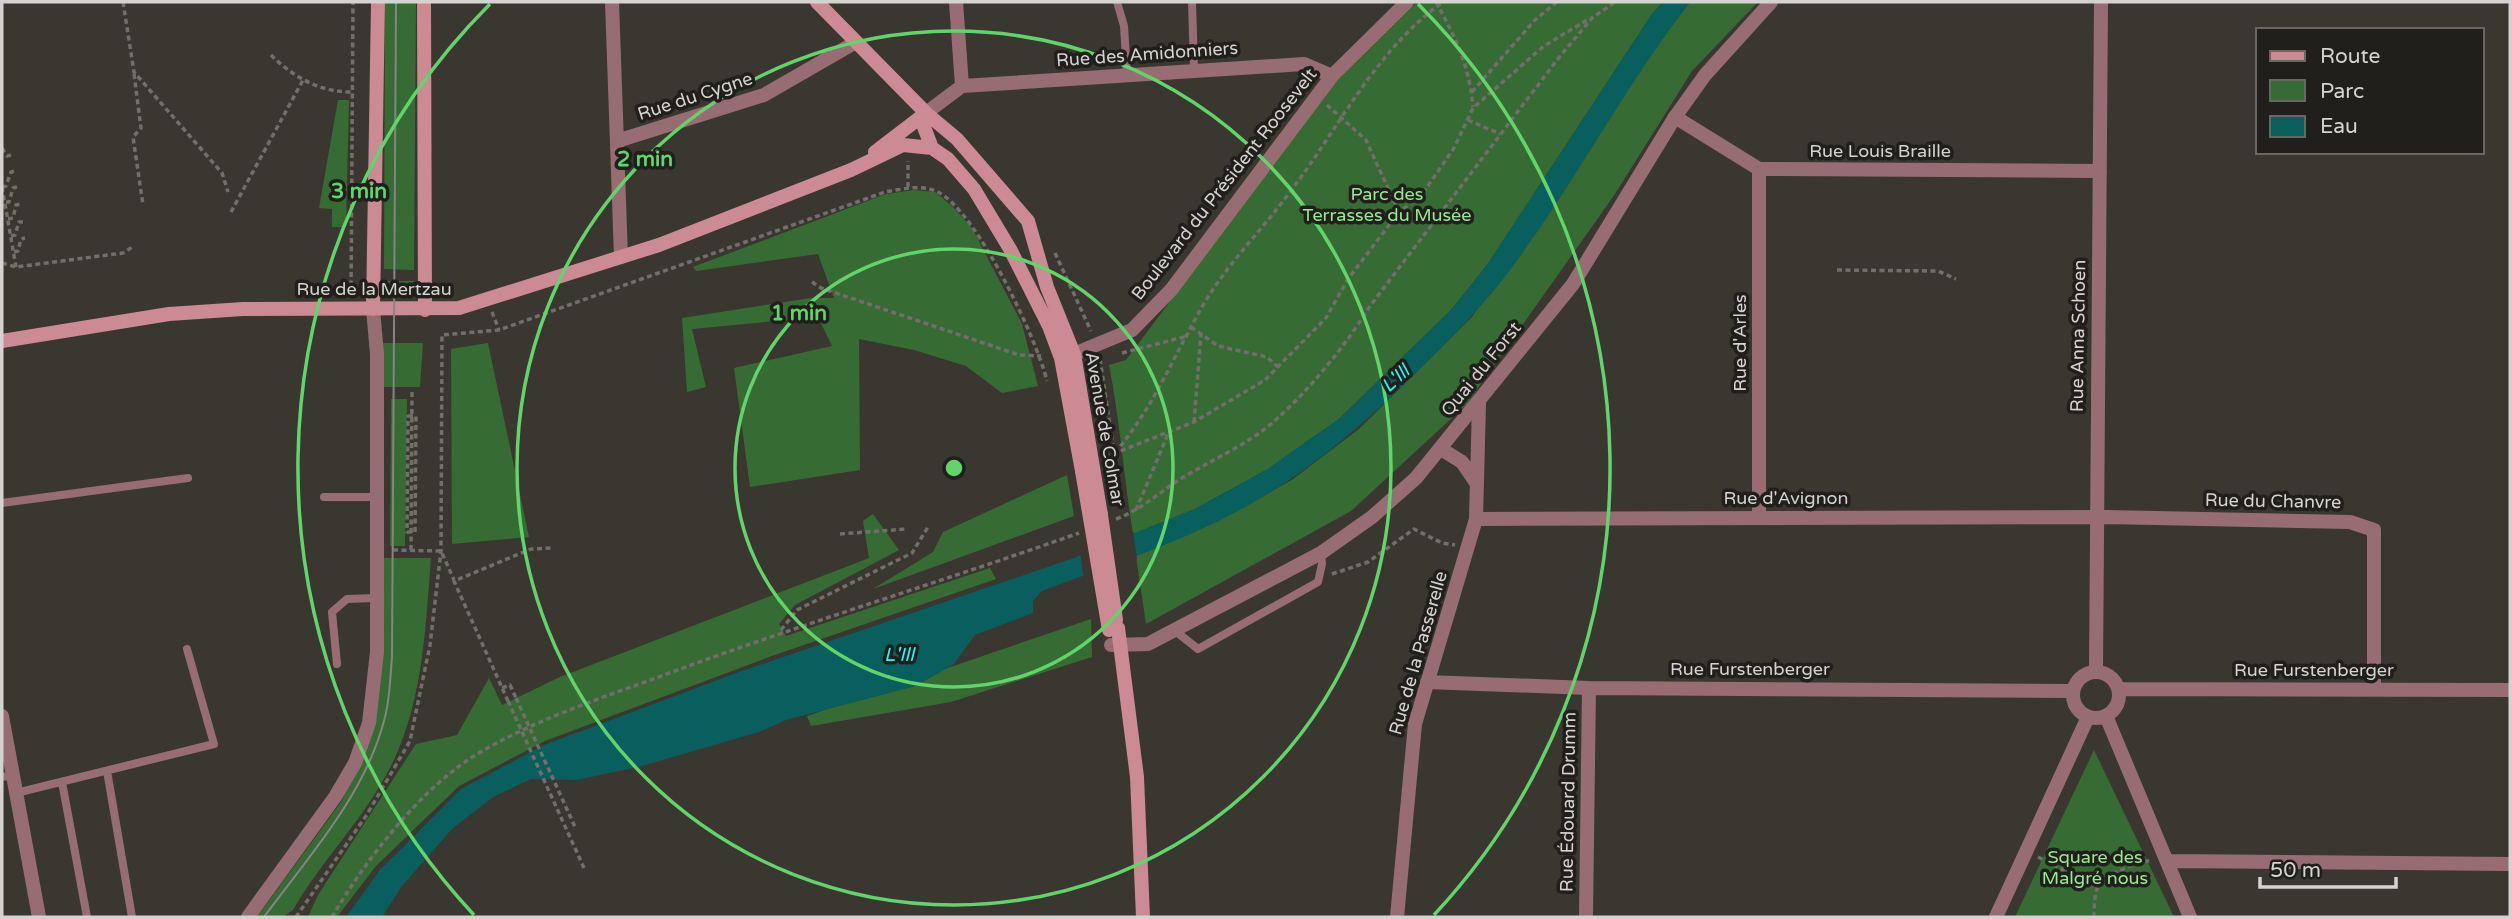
<svg xmlns="http://www.w3.org/2000/svg" width="2512" height="919" font-family="'Varela Round',sans-serif">
	<style>
		.green { fill: #376b34 }
		.water { fill: #095e5e }
		.pier { fill: #3a3731 }
		.lines { fill: none; stroke-linecap: round; stroke-linejoin: round }
		.path { stroke: #726f6a; stroke-width: 3.5; stroke-dasharray: 5 3.5; stroke-linecap: butt }
		.service { stroke: #976d73; stroke-width: 8 }
		.minor { stroke: #976d73; stroke-width: 14 }
		.tertiary { stroke: #976d73; stroke-width: 14 }
		.secondary { stroke: #cc8a94; stroke-width: 14 }
		.tram { stroke: #878580; stroke-width: 2 }
		.path-bridge { stroke: #726f6a; stroke-width: 3.5; stroke-dasharray: 5 3.5; stroke-linecap: butt }
		.secondary-bridge { stroke: #cc8a94; stroke-width: 14 }
		.ring { fill: none; stroke: #61d46a; stroke-width: 3.5 }
		.labels { text-anchor: middle; stroke-width: 7; stroke-linejoin: round; paint-order: stroke }
		.street-label { font-size: 18px; fill: #d5d3cf; stroke: #201f1c }
		.park-label { font-size: 18px; fill: #95ec8f; stroke: #201f1c }
		.water-label { font-size: 19px; font-style: italic; fill: #21fcfd; stroke: #201f1c }
		.centre { fill: #61d46a; stroke: #201f1c; stroke-width: 3.5 }
		.ring-label { font-size: 21px; text-anchor: middle; font-weight: bold; fill: #61d46a; stroke: #201f1c; stroke-width: 7; stroke-linejoin: round; paint-order: stroke }
	</style>
	<rect width="100%" height="100%" fill="#3a3731"/>
	<!-- green -->
	<path class="green" d="M385 2H416L414 270 384 269Z
		M1417 2H1663L1652 14 1487 265 1451 310 1339 419 1268 469 1195 509 1133 534C1124 478 1120 421 1109 365L1126 360 1330 88Z
		M1690 2H1758L1692 71 1615 194 1466 405 1351 511 1146 624 1136 556 1237 511 1293 479 1359 429 1472 317 1654 49Z
		M338 100H349L346 227H332V209L319 208Z
		M914 190 935 192 952 206 972 228 1022 324 1038 386 1002 393 966 366 914 350 859 339 860 470 750 487 734 368 832 346 818 317 692 329 706 387 687 392 682 318 811 298H834L818 254 696 271 693 267 886 194Z
		M385 281H414L409 291 389 290Z
		M383 343H423L420 387H382Z
		M488 343 529 537 452 544 451 349Z
		M391 399H407L405 546H390Z
		M1067 475 1074 516 873 589 933 552 943 532Z
		M873 514 899 550 795 605 779 624 786 636 990 568 996 579 769 657 545 741 459 786 376 866 337 917H308L318 895 416 744 457 735 489 678 502 705 560 677 869 558 863 521Z
		M382 558H431C425 633 423 710 385 777 359 824 320 863 293 910L283 917H257L341 802 365 754Z
		M1091 619 1092 657 951 702 811 726 807 716Z
		M2094 750 2174 917H2015Z"/>
	<!-- water -->
	<path class="water" d="M1663 2H1690C1625 86 1576 181 1513 266 1486 303 1454 335 1421 368 1364 424 1309 473 1238 511 1176 544 1108 566 1042 591L1033 601V613L975 635 954 664 916 686 786 720 759 732 642 766 577 780 531 779 493 797 452 829 402 886 382 917H346L380 870 461 789 544 745 739 672 1071 559 1195 509 1268 469 1339 419 1451 310 1487 265 1652 14Z"/>
	<!-- pier -->
	<path class="pier" d="M1133 531 1137 559 1084 579 1080 552Z"/>
	<g class="lines">
		<!-- path -->
		<path class="path" d="M123 2 134 72 222 173 228 192
			M1436 2C1456 39 1469 64 1473 107
			M271 55C293 77 321 93 354 92
			M134 74 141 128 133 137 143 205
			M1472 92 1535 20 1557 2
			M1327 105 1366 140 1399 212
			M1468 120 1500 134
			M2 148 7 156 12 155
			M2 187 16 267
			M2 187 6 186 11 172 15 171
			M908 187V161
			M6 202H9L13 188 17 187
			M231 212 303 80
			M8 219 13 218 16 205 20 204
			M11 236 15 235 19 222H23
			M14 252 18 251 21 239 25 238
			M1055 253 1091 331
			M2 263 16 267 123 253 134 246
			M1837 270 1938 271 1956 279
			M812 282 821 288 1019 355 1041 356
			M351 294 353 2
			M492 312 499 330
			M1191 327 1218 346 1267 357 1279 368
			M1122 353 1188 336
			M1100 359 1116 466
			M408 416H416L415 532H407Z
			M1194 422 1201 334
			M1115 453C1153 407 1169 366 1197 316 1222 268 1262 231 1293 188 1341 124 1377 49 1443 2
			M1105 457 1194 422 1265 380 1326 318 1348 279 1399 212 1421 196 1454 148 1473 108 1544 46 1587 20
			M1136 510 1168 434
			M1116 519C1141 510 1157 494 1179 480 1206 463 1248 444 1271 424 1309 391 1343 349 1370 306L1557 60 1592 18 1615 2
			M840 534 906 529
			M393 550 441 551 454 580
			M411 550 412 391
			M1332 574 1368 562 1414 529 1442 543 1455 545
			M781 630 797 610 912 553 928 527
			M502 688 510 685 516 698
			M508 701 454 581 531 549 552 548
			M2038 857 2095 886
			M296 917 366 816 410 741 430 645 441 551 442 335 499 330 885 192C901 189 922 184 938 192 977 212 1036 337 1047 381
			M332 917C365 861 421 787 479 753 536 719 602 698 664 675 801 624 941 582 1079 533
			M2094 917C2094 872 2104 879 2142 861H2150"/>
		<!-- service -->
		<path class="service" d="M1117 2 1124 26 1127 75
			M1192 2 1194 69
			M324 497H377
			M2 503 188 478
			M1174 630 1198 649 1318 582 1322 564 1321 553
			M337 664 332 612 347 599 376 598
			M107 771 132 917
			M2 777 13 775
			M62 782 87 917
			M16 793 214 744 187 649"/>
		<!-- minor -->
		<path class="minor" d="M612 2 621 257
			M956 2 962 86
			M962 86 1304 64 1332 76
			M926 113 962 86
			M1675 117 1759 169 2100 171
			M617 141 764 95 856 42
			M1066 348 1074 354 1132 330 1171 290 1332 76 1407 2
			M1441 449 1462 462 1477 484
			M1759 517V169
			M1476 519 2106 517 2350 522 2374 530V689
			M2073 695a23 23 0 1 1 46 0a23 23 0 1 1-46 0Z
			M2096 672 2101 2
			M1427 682 1589 688 2073 691
			M2119 689 2510 690
			M2 716 39 917
			M2106 716 2190 917
			M2168 861 2510 864
			M248 917 335 797 355 763 369 723 377 652V354L373 309
			M1397 917 1415 724 1476 519 1479 404
			M1586 917 1589 688
			M1996 917 2088 717"/>
		<!-- tertiary -->
		<path class="tertiary" d="M1111 645 1148 644 1321 553 1372 517 1416 478 1573 284 1675 117 1705 75 1771 2"/>
		<!-- secondary -->
		<path class="secondary" d="M424 2 425 310
			M817 2 926 113 957 139 1028 221 1047 287 1074 354 1101 515
			M926 113 924 127 932 148
			M875 152 926 113
			M373 309 378 2
			M2 341 169 314 243 309 459 308 659 245 851 170 903 145 932 148 948 159 974 189 1010 249 1049 326 1061 358 1082 471
			M1118 628 1137 777 1143 917"/>
		<!-- tram -->
		<path class="tram" d="M264 917C309 856 364 796 384 721 390 701 390 679 392 657L396 2"/>
		<!-- path-bridge -->
		<path class="path-bridge" d="M516 698 576 829
			M508 701 584 868"/>
		<!-- secondary-bridge -->
		<path class="secondary-bridge" d="M1082 471 1109 630
			M1101 515 1116 620"/>
	</g>
	<!-- distance rings -->
	<g class="ring">
		<circle cx="954" cy="468" r="219"/>
		<circle cx="954" cy="468" r="437"/>
		<path d="M474 915A656 656 0 0 1 490 4M1418 4A656 656 0 0 1 1434 915"/>
	</g>
	<g class="labels">
		<!-- street labels -->
		<g class="street-label">
			<text transform="translate(1147 54) rotate(-4)" y="6">Rue des Amidonniers</text>
			<text transform="translate(695 96) rotate(-18)" y="6">Rue du Cygne</text>
			<text x="1880" y="157">Rue Louis Braille</text>
			<text transform="translate(1224 184) rotate(-52)" y="6">Boulevard du Président Roosevelt</text>
			<text x="374" y="295">Rue de la Mertzau</text>
			<text transform="translate(2078 336) rotate(-89)" y="6">Rue Anna Schoen</text>
			<text transform="translate(1740 343) rotate(-90)" y="6">Rue d'Arles</text>
			<text transform="translate(1481 369) rotate(-51)" y="6">Quai du Forst</text>
			<text transform="translate(1105 429) rotate(80)" y="6">Avenue de Colmar</text>
			<text x="1786" y="504">Rue d'Avignon</text>
			<text transform="translate(2273 501) rotate(1)" y="6">Rue du Chanvre</text>
			<text transform="translate(1418 653) rotate(-74)" y="6">Rue de la Passerelle</text>
			<text x="1750" y="675">Rue Furstenberger</text>
			<text x="2314" y="676">Rue Furstenberger</text>
			<text transform="translate(1568 802) rotate(-89)" y="6">Rue Édouard Drumm</text>
		</g>
		<!-- park labels -->
		<g class="park-label">
			<text x="1387" y="200">Parc des<tspan x="1387" dy="21">Terrasses du Musée</tspan></text>
			<text x="2095" y="863">Square des<tspan x="2095" dy="21">Malgré nous</tspan></text>
		</g>
		<!-- water labels -->
		<g class="water-label">
			<text transform="translate(1395 378) rotate(-42)" y="7">L'Ill</text>
			<text x="899" y="661">L'Ill</text>
		</g>
	</g>
	<circle cx="954" cy="468" r="10" class="centre"/>
	<g class="ring-label">
		<text x="645" y="166">2 min</text>
		<text x="359" y="198">3 min</text>
		<text x="799" y="320">1 min</text>
	</g>
	<!-- border -->
	<rect width="2512" height="919" fill="none" stroke="#d5d3cf" stroke-width="7"/>
	<!-- legend -->
	<rect x="2256" y="28" width="228" height="126" fill="#201f1c" stroke="#686764" stroke-width="2"/>
	<rect x="2270" y="51" width="35" height="10" fill="#cc8a94" stroke="#686764" stroke-width="2"/>
	<text x="2320" y="63" font-size="21" fill="#d5d3cf">Route</text>
	<rect x="2270" y="80" width="35" height="21" fill="#376b34" stroke="#686764" stroke-width="2"/>
	<text x="2320" y="98" font-size="21" fill="#d5d3cf">Parc</text>
	<rect x="2270" y="116" width="35" height="21" fill="#095e5e" stroke="#686764" stroke-width="2"/>
	<text x="2320" y="133" font-size="21" fill="#d5d3cf">Eau</text>
	<!-- scale -->
	<path d="M2260 877v10h136v-10" fill="none" stroke="#d5d3cf" stroke-width="3.5"/>
	<text x="2270" y="877" font-size="21" fill="#d5d3cf" stroke="#201f1c" stroke-width="5" paint-order="stroke">50 m</text>
</svg>
